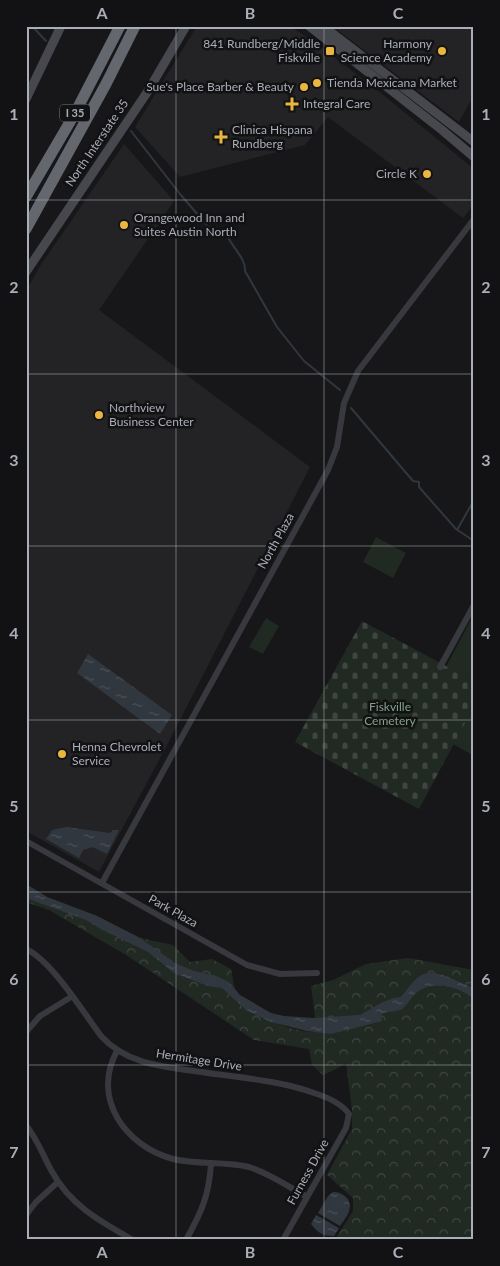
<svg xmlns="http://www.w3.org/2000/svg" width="500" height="1266" font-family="Lato,sans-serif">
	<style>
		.built { fill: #232326 }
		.green { fill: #212923 }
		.forest { fill: url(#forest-crowns) }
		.cemetery { fill: url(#cemetery-stones) }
		.water { fill: url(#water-ripples) }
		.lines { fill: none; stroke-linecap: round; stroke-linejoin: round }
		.stream { stroke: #30373e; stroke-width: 2 }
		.minor { stroke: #38393e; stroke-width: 6 }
		.secondary { stroke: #46484e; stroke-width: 9 }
		.motorway { stroke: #65676f; stroke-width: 11 }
		.grid { fill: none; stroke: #aaaeb8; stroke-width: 1; stroke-opacity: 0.55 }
		.poi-dot { fill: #e9b63f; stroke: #121214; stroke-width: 2 }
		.labels { text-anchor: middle; stroke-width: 5; stroke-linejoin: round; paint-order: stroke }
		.shield { fill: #121214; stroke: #7c7f87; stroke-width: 1 }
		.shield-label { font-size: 11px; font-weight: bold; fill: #aaaeb8 }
		.poi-label { font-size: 12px; fill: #aaaeb8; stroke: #121214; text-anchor: start }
		.street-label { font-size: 12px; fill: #aaaeb8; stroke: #121214 }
		.park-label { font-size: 12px; fill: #82a285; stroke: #121214 }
		.neatline { fill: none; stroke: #aaaeb8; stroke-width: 2 }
		.grid-label { font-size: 16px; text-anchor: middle; font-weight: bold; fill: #aaaeb8 }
	</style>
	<defs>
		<pattern id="forest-crowns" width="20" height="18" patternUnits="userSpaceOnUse" patternTransform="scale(1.25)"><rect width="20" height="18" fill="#212923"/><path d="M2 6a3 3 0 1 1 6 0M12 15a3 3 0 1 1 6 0" fill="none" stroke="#3f4641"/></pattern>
		<pattern id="cemetery-stones" width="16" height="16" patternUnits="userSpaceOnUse" patternTransform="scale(1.25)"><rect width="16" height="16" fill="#212923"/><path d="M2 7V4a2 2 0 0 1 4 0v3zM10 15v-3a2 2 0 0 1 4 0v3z" fill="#3f4641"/></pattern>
		<pattern id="water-ripples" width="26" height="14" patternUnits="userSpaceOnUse" patternTransform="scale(1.25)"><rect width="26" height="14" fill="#30373e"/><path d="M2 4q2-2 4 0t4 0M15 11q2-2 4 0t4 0" fill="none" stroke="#4b5158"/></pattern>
	</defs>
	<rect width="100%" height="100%" fill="#171719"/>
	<!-- built -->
	<path class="built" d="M197 26H289L312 40 382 94 474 169V204L463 218 328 117 305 145 180 177 135 127Z
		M332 26H474V95L459 122Z
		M124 144 174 201 99 310 310 467 165 749 99 872 26 831V291L40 266Z"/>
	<!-- green -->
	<path class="green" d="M376 537 406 553 393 578 363 562Z
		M474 614V681L446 667Z
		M266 618 279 626 263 654 249 647Z
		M474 706V756L453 744Z"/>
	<!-- forest -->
	<path class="forest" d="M26 885 47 897 97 916 140 938 173 945 190 962 212 959 231 969C233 976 233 985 236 992 248 1015 292 1033 317 1032L311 986 333 980 366 964 408 958 474 970V1240H335L353 1211V1198L327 1175 352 1129V1110L346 1063 334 1070 323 1075 312 1065 309 1049 254 1040 126 955 49 910 26 902Z"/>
	<!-- cemetery -->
	<path class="cemetery" d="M362 621 474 681V706L419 809 295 742Z"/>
	<!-- water -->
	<path class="water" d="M88 654 172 715 160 734 77 673Z
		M66 827 110 833 113 830H119L107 854 93 847 83 850 79 858 46 839 52 830Z
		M26 884 47 897 97 916 140 938 175 963 194 971 216 976 229 982 240 995 271 1013 284 1016 313 1018 360 1015 383 1002 394 998 401 997C407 990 415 977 424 974 438 969 461 984 474 988V999C458 986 431 979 415 994 410 998 408 1005 402 1009 397 1012 389 1011 383 1013L381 1015 382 1021 331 1034 307 1031 271 1022 246 1010 222 988 208 986 174 973 148 952 99 928 86 920 26 898Z
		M333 1192C343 1192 353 1200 349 1211 348 1216 343 1221 340 1226L318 1213 328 1196Z
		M316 1215 339 1228 334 1236C323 1236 318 1233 311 1224Z"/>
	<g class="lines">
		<!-- stream -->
		<path class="stream" d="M32 26 46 41
			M131 131 180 194 211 230 228 237C233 248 246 259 245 271L277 327 304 361 340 390
			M351 408 413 481 419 482V487L456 529 474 541
			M457 530 474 500"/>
		<!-- minor -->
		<path class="minor" d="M440 667 474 605
			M26 841 247 965 280 974 317 973
			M102 883 328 470 337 447 344 403 358 371 474 219
			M26 949C52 961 83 1012 101 1036 127 1065 166 1067 202 1072 239 1078 279 1080 314 1093 327 1097 341 1103 349 1114L346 1128 283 1240
			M26 1032 40 1016 71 997
			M117 1051C91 1098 125 1146 173 1159 198 1165 225 1161 249 1167 269 1173 289 1187 307 1197
			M26 1125C37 1139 43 1155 51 1170 70 1205 99 1221 133 1240
			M26 1215 36 1202 58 1182
			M186 1240C201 1213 209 1196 211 1164"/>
		<!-- secondary -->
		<path class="secondary" d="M309 26 442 130 474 157
			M323 26 474 142
			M26 99 61 26
			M26 272 148 91 186 26"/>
		<!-- motorway -->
		<path class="motorway" d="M26 197 74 115 120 26
			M26 229 106 84 135 26"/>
	</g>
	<!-- grid -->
	<path class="grid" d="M176 26V1240M324 26V1240M26 200H474M26 374H474M26 546H474M26 720H474M26 892H474M26 1065H474"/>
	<!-- markers -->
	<g class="poi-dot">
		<rect x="325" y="46" width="10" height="10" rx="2.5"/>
		<circle cx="442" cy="51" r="5"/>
		<circle cx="317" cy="83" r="5"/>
		<circle cx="304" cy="87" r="5"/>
		<path d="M289.5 96.5h5v5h5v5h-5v5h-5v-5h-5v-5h5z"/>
		<path d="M218.5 129.5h5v5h5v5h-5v5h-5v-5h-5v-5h5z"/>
		<circle cx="427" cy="174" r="5"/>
		<circle cx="124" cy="225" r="5"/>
		<circle cx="99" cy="415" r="5"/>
		<circle cx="62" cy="754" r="5"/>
	</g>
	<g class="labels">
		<!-- shield labels -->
		<rect class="shield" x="60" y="104.5" width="30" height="17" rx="4"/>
		<g class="shield-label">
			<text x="75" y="117">I 35</text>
		</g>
		<!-- poi labels -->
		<g class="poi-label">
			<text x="320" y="48" text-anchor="end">841 Rundberg/Middle<tspan x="320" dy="14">Fiskville</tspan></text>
			<text x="432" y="48" text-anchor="end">Harmony<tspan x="432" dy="14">Science Academy</tspan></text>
			<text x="327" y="87">Tienda Mexicana Market</text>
			<text x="294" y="91" text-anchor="end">Sue's Place Barber &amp; Beauty</text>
			<text x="303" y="108">Integral Care</text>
			<text x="232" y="134">Clinica Hispana<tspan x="232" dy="14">Rundberg</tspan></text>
			<text x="417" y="178" text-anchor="end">Circle K</text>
			<text x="134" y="222">Orangewood Inn and<tspan x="134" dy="14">Suites Austin North</tspan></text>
			<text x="109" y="412">Northview<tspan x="109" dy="14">Business Center</tspan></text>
			<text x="72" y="751">Henna Chevrolet<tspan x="72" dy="14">Service</tspan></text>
		</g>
		<!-- street labels -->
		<g class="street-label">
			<text transform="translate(97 143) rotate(-56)" y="4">North Interstate 35</text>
			<text transform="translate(276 541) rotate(-61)" y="4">North Plaza</text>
			<text transform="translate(173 911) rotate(29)" y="4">Park Plaza</text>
			<text transform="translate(199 1060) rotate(9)" y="4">Hermitage Drive</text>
			<text transform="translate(308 1172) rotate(-61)" y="4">Furness Drive</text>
		</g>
		<!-- park labels -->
		<g class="park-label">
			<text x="390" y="711">Fiskville<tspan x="390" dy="14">Cemetery</tspan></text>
		</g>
	</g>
	<!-- border -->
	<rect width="500" height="1266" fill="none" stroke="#121214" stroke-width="55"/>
	<rect x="28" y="28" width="444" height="1210" class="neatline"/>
	<g class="grid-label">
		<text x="102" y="19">A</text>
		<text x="250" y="19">B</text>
		<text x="398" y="19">C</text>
		<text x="14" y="120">1</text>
		<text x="486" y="120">1</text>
		<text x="14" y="293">2</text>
		<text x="486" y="293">2</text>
		<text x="14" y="466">3</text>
		<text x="486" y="466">3</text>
		<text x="14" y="639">4</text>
		<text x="486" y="639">4</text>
		<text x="14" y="812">5</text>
		<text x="486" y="812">5</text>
		<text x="14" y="985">6</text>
		<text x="486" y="985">6</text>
		<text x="14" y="1158">7</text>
		<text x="486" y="1158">7</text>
		<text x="102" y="1258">A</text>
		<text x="250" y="1258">B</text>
		<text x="398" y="1258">C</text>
	</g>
</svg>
